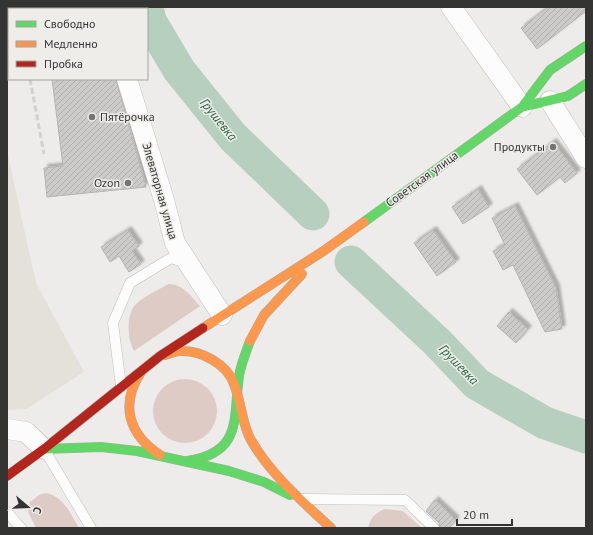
<svg xmlns="http://www.w3.org/2000/svg" width="593" height="535" font-family="'PT Sans',sans-serif">
	<style>
		.built { fill: #e3e1d9 }
		.grass { fill: #dfcbc6 }
		.lines { fill: none; stroke-linecap: round; stroke-linejoin: round }
		.river { stroke: #b6cfbf; stroke-width: 33 }
		.building { fill: url(#building-hatch); stroke: #b5b4b3; filter: url(#shadow) }
		.lane-casing { stroke: #bebebc; stroke-width: 11 }
		.street-casing { stroke: #bebebc; stroke-width: 21 }
		.fast-casing { stroke: #aaaea2; stroke-width: 10 }
		.slow-casing { stroke: #aaaea2; stroke-width: 10 }
		.jam-casing { stroke: #aaaea2; stroke-width: 10 }
		.lane { stroke: #fcfcfc; stroke-width: 10 }
		.street { stroke: #fcfcfc; stroke-width: 20 }
		.fast { stroke: #63d668; stroke-width: 9 }
		.slow { stroke: #ff974d; stroke-width: 9 }
		.jam { stroke: #b3261e; stroke-width: 9 }
		.rail { stroke: #d1d1d0; stroke-width: 3; stroke-dasharray: 6 3; stroke-linecap: butt }
		.poi-dot { fill: #757473; stroke: #eeede9; stroke-width: 1.5 }
		.labels { text-anchor: middle; stroke-width: 3; stroke-linejoin: round; paint-order: stroke }
		.poi-label { font-size: 12px; fill: #343433; stroke: #eeede9; text-anchor: end }
		.street-label { font-size: 12px; fill: #343433; stroke: #eeede9 }
		.water-label { font-size: 13px; font-style: italic; fill: #296345; stroke: #eeede9 }
	</style>
	<defs>
		<pattern id="building-hatch" width="6" height="6" patternUnits="userSpaceOnUse"><rect width="6" height="6" fill="#cccbca"/><path d="M-1 1l2-2M0 6l6-6M5 7l2-2" fill="none" stroke="#b0afae"/></pattern>
		<filter id="shadow"><feDropShadow dx="3.5" dy="-3.5" stdDeviation="1" flood-color="#0004"/></filter>
	</defs>
	<rect width="100%" height="100%" fill="#edecea"/>
	<!-- built -->
	<path class="built" d="M7 151 36 283 84 372 26 409 7 410Z"/>
	<!-- grass -->
	<path class="grass" d="M168 284C183 284 190 295 200 306L134 351C127 339 126 314 136 304 144 296 159 290 168 284Z
		M153 411a32 32 0 1 1 64 0a32 32 0 1 1-64 0Z
		M46 493C64 497 70 513 79 528H36L28 512 30 502 39 495Z
		M385 509 403 511 422 528H368C370 518 375 513 385 509Z"/>
	<g class="lines">
		<!-- river -->
		<path class="river" d="M147 7 150 21 179 70 233 137 313 214
			M351 262 437 342 477 384 545 423 586 437"/>
	</g>
	<!-- building -->
	<path class="building" d="M548 7H586V11L537 49 521 28Z
		M52 79H116L146 187 47 197 44 168 63 166Z
		M553 142 577 173 565 183 560 177 537 195 517 169Z
		M478 189 489 207 463 224 452 207Z
		M515 206 556 288 562 329 545 332 513 265 503 270 493 251 505 245 492 218Z
		M128 230 139 246 132 251 141 264 129 272 119 256 110 262 101 247Z
		M433 230 456 262 437 276 414 243Z
		M509 312 528 329 516 343 497 326Z
		M435 500 456 520 449 528H440L439 523 426 511Z"/>
	<g class="lines">
		<defs>
			<path id="lane" d="M121 386 113 323 130 283 171 258 186 263
				M44 449 91 528
				M303 499 405 500 434 528
				M7 512 21 528"/>
			<path id="street" d="M104 7 105 9
				M451 7 522 107
				M127 79 164 200 175 243 222 315
				M550 101 586 158
				M7 429 26 432 44 449"/>
			<path id="fast" d="M522 107 568 96 586 84
				M364 222 522 107 550 70 586 46
				M44 449 101 447 137 451 229 471 264 482 290 495
				M187 461C243 453 233 418 239 376 241 364 246 352 250 341"/>
			<path id="slow" d="M203 328 322 252 364 222
				M250 341 264 315 302 274
				M165 355C170 354 175 351 180 351 201 350 227 364 234 384 241 401 242 425 251 440 270 474 303 502 331 528
				M141 372C120 404 128 434 160 455"/>
			<path id="jam" d="M7 476 44 449 160 356 203 328"/>
		</defs>
		<!-- lane casing -->
		<use href="#lane" class="lane-casing"/>
		<!-- street casing -->
		<use href="#street" class="street-casing"/>
		<!-- fast casing -->
		<use href="#fast" class="fast-casing"/>
		<!-- slow casing -->
		<use href="#slow" class="slow-casing"/>
		<!-- jam casing -->
		<use href="#jam" class="jam-casing"/>
		<!-- lane -->
		<use href="#lane" class="lane"/>
		<!-- street -->
		<use href="#street" class="street"/>
		<!-- fast -->
		<use href="#fast" class="fast"/>
		<!-- slow -->
		<use href="#slow" class="slow"/>
		<!-- jam -->
		<use href="#jam" class="jam"/>
		<!-- rail -->
		<path class="rail" d="M17 7V9
			M30 79 44 154"/>
	</g>
	<!-- markers -->
	<g class="poi-dot">
		<circle cx="92" cy="117" r="4"/>
		<circle cx="553" cy="147" r="4"/>
		<circle cx="128" cy="183" r="4"/>
	</g>
	<g class="labels">
		<!-- poi labels -->
		<g class="poi-label">
			<text x="100" y="121" text-anchor="start">Пятёрочка</text>
			<text x="545" y="151">Продукты</text>
			<text x="120" y="187">Ozon</text>
		</g>
		<!-- street labels -->
		<g class="street-label">
			<text transform="translate(422 179) rotate(-36)" y="4">Советская улица</text>
			<text transform="translate(160 191) rotate(74)" y="4">Элеваторная улица</text>
		</g>
		<!-- water labels -->
		<g class="water-label">
			<text transform="translate(219 119) rotate(51)" y="5">Грушевка</text>
			<text transform="translate(459 364) rotate(46)" y="5">Грушевка</text>
		</g>
	</g>
	<!-- border -->
	<rect width="593" height="535" fill="none" stroke="#343433" stroke-width="16"/>
	<!-- legend -->
	<rect x="8" y="8" width="140" height="72" fill="#eeede9" stroke="#a4a3a0"/>
	<rect x="16" y="21" width="20" height="6" fill="#63d668" stroke="#a4a3a0"/>
	<text x="44" y="28" font-size="12" fill="#343433">Свободно</text>
	<rect x="16" y="41" width="20" height="6" fill="#ff974d" stroke="#a4a3a0"/>
	<text x="44" y="48" font-size="12" fill="#343433">Медленно</text>
	<rect x="16" y="61" width="20" height="6" fill="#b3261e" stroke="#a4a3a0"/>
	<text x="44" y="68" font-size="12" fill="#343433">Пробка</text>
	<!-- north arrow -->
	<g transform="translate(28 507) rotate(109)" stroke="#eeede9" stroke-width="3" paint-order="stroke">
	<path d="M0-3L7 15L0 10L-7 15Z" fill="#343433"/>
	<text y="-6" font-size="11" font-weight="bold" text-anchor="middle" fill="#343433">С</text>
	</g>
	<!-- scale -->
	<path d="M457 519v6h55v-6" fill="none" stroke="#343433" stroke-width="2"/>
	<text x="463" y="519" font-size="12" fill="#343433" stroke="#eeede9" stroke-width="3" paint-order="stroke">20 m</text>
</svg>
